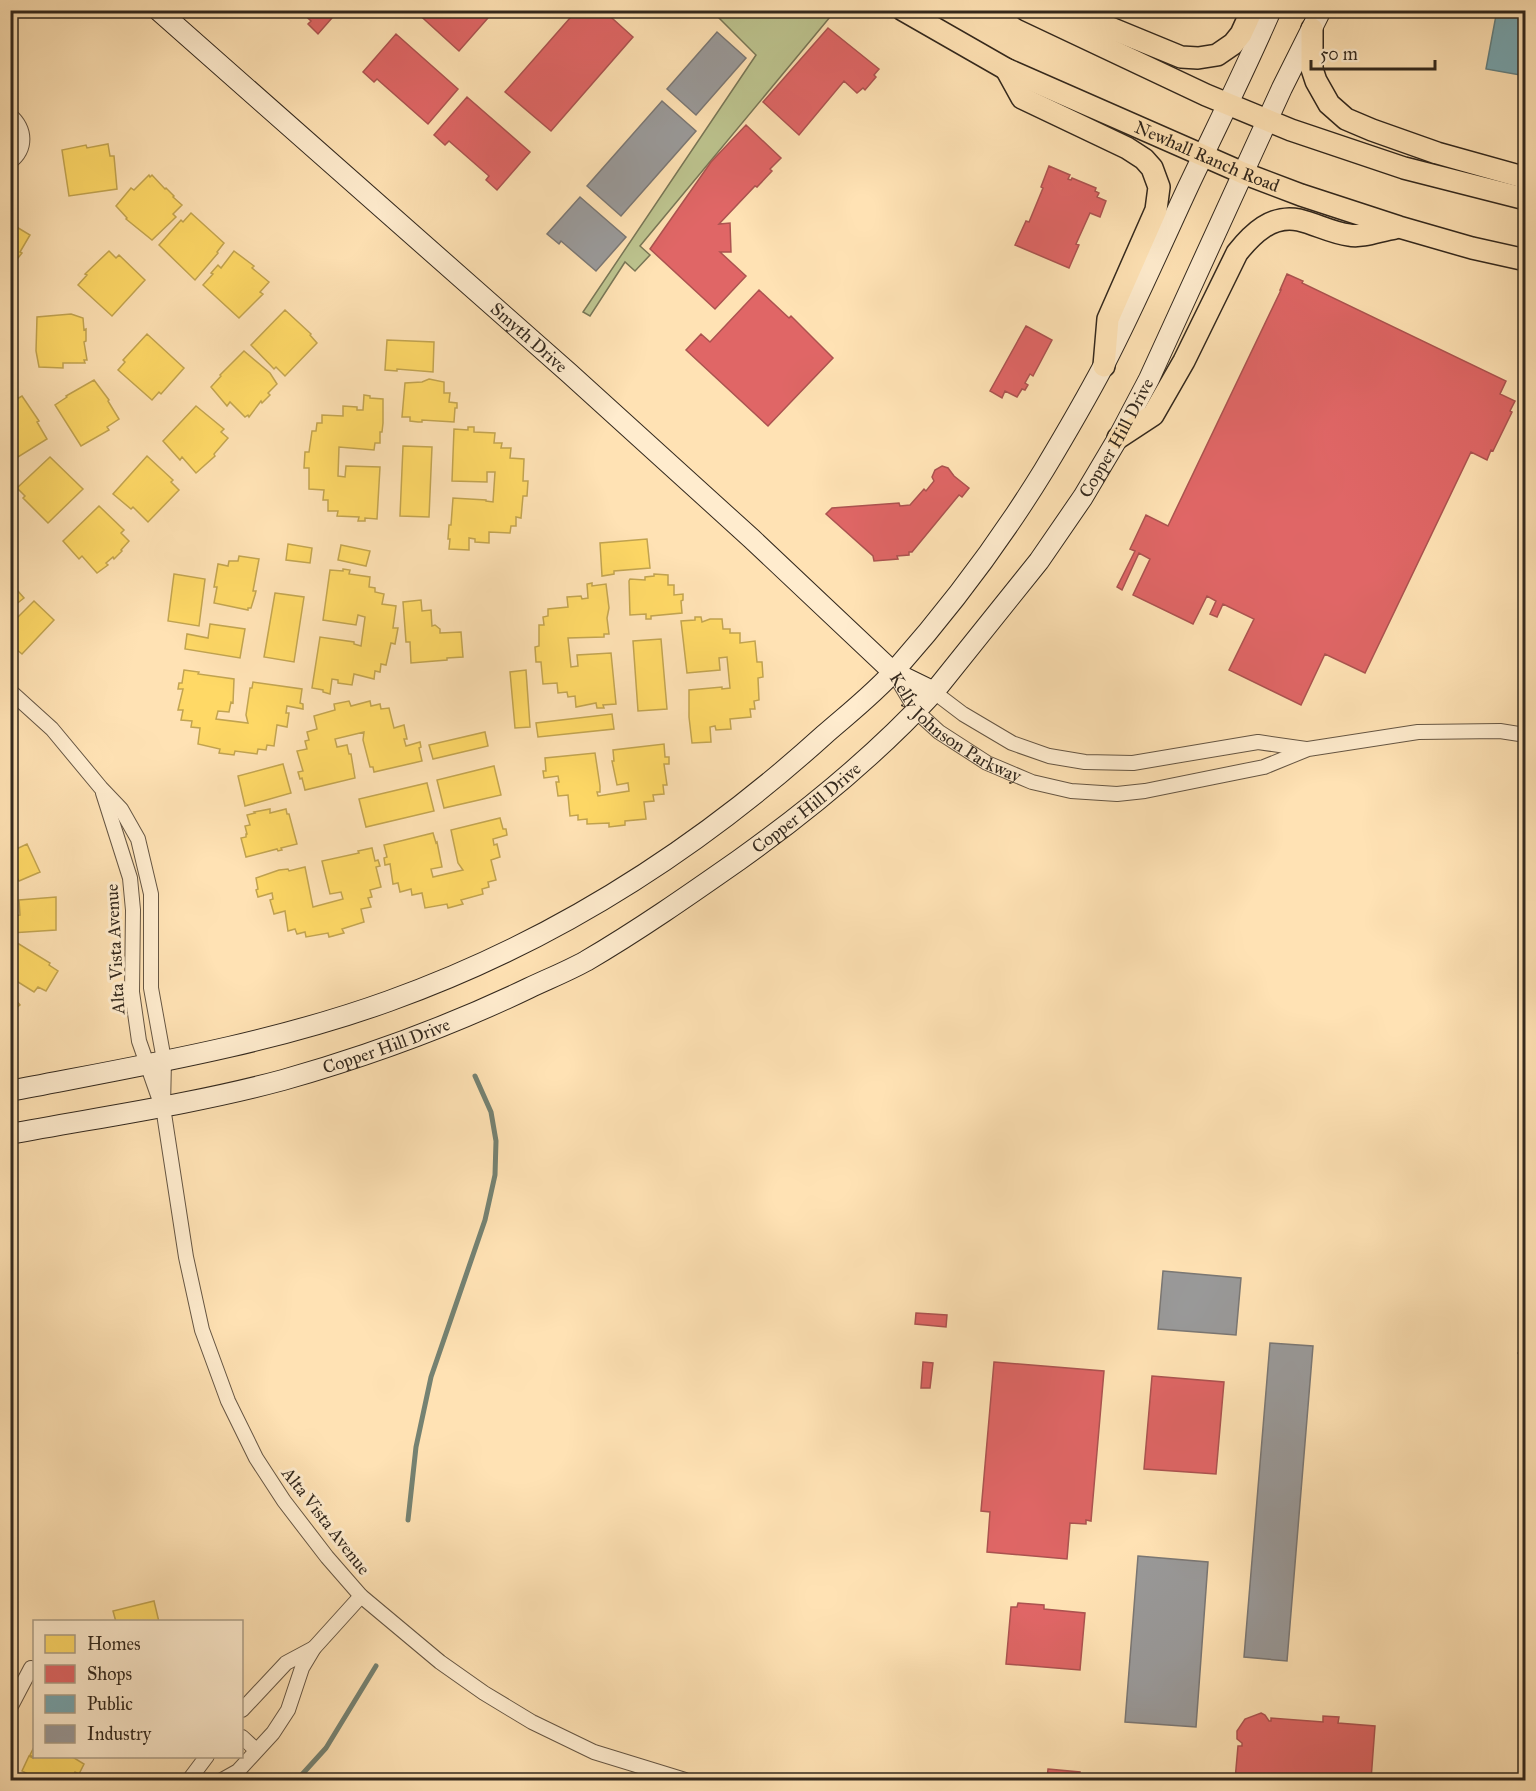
<svg xmlns="http://www.w3.org/2000/svg" width="1536" height="1791" font-family="'IM FELL Great Primer',serif">
	<style>
		.green { fill: #bdc48f; stroke: #787656; stroke-width: 1.5 }
		.homes { fill: #ffd966; stroke: #c2a450; stroke-width: 1.5 }
		.shops { fill: #e06666; stroke: #ac5350; stroke-width: 1.5 }
		.public { fill: #76a5af; stroke: #628083; stroke-width: 1.5 }
		.industry { fill: #999; stroke: #7a7774; stroke-width: 1.5 }
		.lines { fill: none; stroke-linecap: round; stroke-linejoin: round }
		.stream { stroke: #758272; stroke-width: 5 }
		.street-casing { stroke: #665643; stroke-width: 16 }
		.secondary-casing { stroke: #33281d; stroke-width: 22 }
		.primary-casing { stroke: #33281d; stroke-width: 24 }
		.street { stroke: #ffecce; stroke-width: 14 }
		.secondary { stroke: #ffecce; stroke-width: 20 }
		.primary { stroke: #ffe2b4; stroke-width: 21 }
		.labels { text-anchor: middle; stroke-width: 6; stroke-linejoin: round; paint-order: stroke }
		.street-label { font-size: 18px; fill: #33281d; stroke: #ffecce }
	</style>
	<rect width="100%" height="100%" fill="#ffe2b4"/>
	<filter id="stains"><feTurbulence type="fractalNoise" baseFrequency=".00333" numOctaves="4"/><feColorMatrix values="0 0 0 0 .2 0 0 0 0 .09 0 0 0 0 .02 0 0 0 .5 -.17"/></filter>
	<radialGradient id="worn" r=".72"><stop offset=".6" stop-color="#630" stop-opacity="0"/><stop offset="1" stop-color="#630" stop-opacity=".3"/></radialGradient>
	<!-- green -->
	<path class="green" d="M712 11H835L640 246 650 255 635 271 625 262 590 316 583 312 756 55Z"/>
	<!-- homes -->
	<path class="homes" d="M108 144 110 156H114L117 189 69 196 62 150 86 145 87 148Z
		M149 175 150 177 152 175 165 189 166 188 174 196 173 197 182 205 173 214 176 217 152 240 126 219 127 218 116 206 131 188 134 190Z
		M191 213 224 243 217 252 218 253 195 280 159 245 181 220 183 222Z
		M10 223 30 235 20 252 22 253 10 268Z
		M109 251 116 258 119 255 145 280 112 316 78 285 87 275 85 274Z
		M234 251 254 266 252 268 269 282 260 292 263 294 239 318 203 285 213 274 211 273 218 265 221 268Z
		M285 310 311 334 310 335 317 343 285 376 276 367 274 369 251 345Z
		M71 314 83 318 84 330 86 329V341L84 342 87 360H84L85 363H63V368L39 367 36 351 37 317Z
		M147 334 184 368 161 394 159 392 152 400 118 370 125 362 123 360Z
		M387 340 434 342 433 372 397 369V371L385 370Z
		M244 351 270 373 277 384 268 393 270 395 262 403 261 401 249 417 248 415 245 417 230 402 227 406 211 387 221 376 220 375Z
		M11 362 17 391 10 392V362Z
		M429 379 444 382V393H450L449 402 457 403V408H455L454 422 422 420V422H418L410 421V417H402L405 383 422 382Z
		M94 380 109 400 108 401 119 419 107 427 109 430 81 446 55 405 67 397 66 396Z
		M364 395 370 396V398L383 399V423L382 432H380V443H375L374 450 339 447 338 476 345 477 346 466 380 467 377 519 365 518V521H358L359 517 337 516 338 511H328V500H323L324 490 309 489V468H304L305 452H309L312 431H316L317 423H322V415L343 416V406L357 407V410H363Z
		M22 396 39 421 37 422 47 439 18 457 16 454 10 458V403Z
		M196 406 224 429 221 432 228 438 214 454 215 456 196 473 182 457 180 460 163 441Z
		M468 427H474V432L495 433 494 443H502L501 448H511L510 458 524 459 523 481H528L527 496H523L521 518 516 517V526H511L510 533 489 532V543L475 542V539L469 538V550L449 549 450 539H448L449 525H451L453 498 486 500V501L493 502 495 472H487V482L452 481 454 429 468 430Z
		M403 446 432 447 429 517 400 516Z
		M147 456 173 480 171 482 179 490 148 522 133 507 131 509 113 494Z
		M50 457 83 489 48 523 23 498 25 496 17 488Z
		M99 506 124 530 121 533 129 541 121 550 122 551 114 559 113 557 106 563 108 565 97 573 82 556 79 559 63 541Z
		M647 539 650 568 614 571V574L602 576 600 543Z
		M288 544 312 548 310 563 286 560Z
		M341 545 370 551 366 566 338 560Z
		M239 556 259 559 253 591H256L255 595 251 608H248V610L214 603 217 587H214L218 564 228 566 229 561H238Z
		M343 569 350 570 349 574 370 577 369 587 375 588V592L384 594 382 604 396 606 393 628H398L395 644 391 643 386 665 381 664 380 672 375 671 374 679 354 674 352 685 338 683V680L332 679 330 694 323 692V690L312 688 320 637 354 642V644L361 646 365 617 358 615 356 625 323 620 330 570 343 571Z
		M174 574 205 579 199 626 168 621Z
		M654 574 668 575V585H674V595L683 594V600L681 601 682 613 651 616V619H646V614L630 615 629 581 630 579 645 580V577L654 576Z
		M10 582 24 598 10 609Z
		M592 583V586L606 584 609 608 607 618 609 634H604V637L568 638 571 667 578 666 577 655 611 653 616 704 603 705 604 708H597L596 703 576 707 575 696 568 697 567 692 558 693 557 683 543 684 541 662H536L535 647 539 646V625H544L543 617 548 616V609L568 607 567 597 581 596 582 599 588 598 587 584Z
		M275 593 304 597 294 662 264 657Z
		M421 600 422 611 431 610 432 626 435 625 440 629V633L461 632 463 657 447 658V660L411 663 410 642H406L403 602Z
		M34 601 54 620 22 654 10 644V625Z
		M695 617H701L702 622 710 619H722L723 629H730V633H740V643L755 641 757 662H762L763 677 758 678 759 700 754 701 755 709H750L751 717 730 719 731 729 716 730 715 726 710 727 711 742 692 743 689 717V690L722 687V689L730 688 727 657 719 658 720 670 687 673 681 621 695 620Z
		M210 624 245 629 240 658 185 649 187 634 208 638Z
		M661 639 667 709 638 711 633 641Z
		M184 670 199 672 198 674 234 679 233 703 231 702 229 712 218 711 216 719 248 723 246 715 250 688H252L253 682 302 689 300 703 303 704V709L287 706 286 713H289L287 727 277 725 274 746 267 745 266 750 258 749 257 754 235 751 234 755 219 753 220 749 198 744 200 728 191 727 192 721 181 720 183 710H178L183 689H178L179 683H182Z
		M526 670 530 727 515 728 510 672Z
		M349 701 351 706 370 701 371 706 380 704 381 709 389 708 394 728 404 725 407 739H404L406 746 420 742 421 747 419 748 422 761 374 772 373 767H370L363 740 364 732 335 739 337 747 347 745 349 754H351L355 778 305 790 302 778 300 779 298 772 303 771 297 751 307 749 305 741 309 740 307 732 317 729 314 716 335 710 334 704Z
		M612 714 614 729 538 737 536 723Z
		M485 732 488 746 433 759 429 745Z
		M664 744 665 757H669V764H664L667 785H663L664 794 653 795 654 801 644 802 646 819 625 821V825L609 827V823L587 824V819L578 820V815L570 816 568 795 558 796 556 782H559L558 776 544 778 543 771H546L545 758 595 753 600 786V792H597L598 796 629 791 628 783 617 785 612 761H614L613 750Z
		M283 764 291 793 245 806 238 776Z
		M494 766 501 795 444 808 437 780Z
		M427 783 434 811 366 827 359 799Z
		M270 809V813L286 809 287 814H289L297 844 281 848 282 850 278 851 277 849 246 857 241 838 246 837V834H247L245 826 250 825 247 815 255 813 254 812Z
		M500 818 503 829H506L507 835 493 839 494 845 497 844 500 857 491 860 496 880 488 882 489 887 482 889 483 894 461 900 463 904 448 908 447 904 425 908 422 893 412 895 411 889 400 892 398 883 393 884 390 864 385 865 384 858 387 857 384 845 433 833 436 843 437 842 442 867 431 869 433 877 463 870 458 863 451 830Z
		M27 844 40 872 19 881 15 874 10 876V852Z
		M372 848 375 861 378 860 380 866 376 867 381 887 370 890 372 897 368 898 371 907 361 909 364 922 342 929 344 933 329 937 328 933 306 937 305 932 297 934 295 929 288 931 285 911 274 914 270 900 273 899 272 893 258 897 256 890 258 889 256 878 279 870 288 869 289 871 305 867 313 907 343 899 341 892 330 894 322 861 359 853 358 851Z
		M56 897V930L11 933 10 916 20 915 19 900Z
		M14 941 50 963 49 965 58 971 46 991 38 987 34 992 10 977V945Z
		M10 994 20 1005 10 1013Z
		M154 1601 159 1622H116L113 1611Z
		M34 1747V1756H71L84 1764 79 1774 75 1772 71 1780H39L22 1771 29 1756 33 1758V1757L30 1755Z"/>
	<!-- shops -->
	<path class="shops" d="M299 10H339L318 34 308 24 311 21Z
		M414 10H495L459 51Z
		M577 10H603L633 37 551 131 505 92Z
		M828 28 879 69 874 75 876 77 865 90 863 88 857 93 844 81 799 135 763 102Z
		M396 34 458 89 428 124 377 79 374 82 363 72Z
		M467 97 530 152 497 190 486 180 489 176 449 141 445 145 434 135Z
		M746 125 781 158 770 169 772 171 757 187 755 186 719 224 730 223 731 252H720L746 276 715 309 650 249 711 162Z
		M1049 166 1070 175 1068 179 1071 180 1072 178 1096 188 1095 191 1099 193 1097 197 1106 201 1100 217 1090 213 1076 244 1079 245 1069 268 1015 245 1026 221 1029 222 1043 188 1041 187Z
		M1287 274 1303 281 1302 283 1506 381 1500 394 1515 401 1510 411 1512 412 1493 451 1491 450 1487 460 1471 452 1365 673 1325 654 1301 705 1229 670 1254 619 1223 604 1217 617 1210 614 1216 601 1207 596 1193 624 1133 595 1150 559 1139 553 1122 590 1117 587 1135 551 1130 549 1146 515 1168 526 1281 290H1280Z
		M759 290 789 318 791 316 833 358 768 426 686 350 701 334 710 342Z
		M1026 326 1052 340 1033 376 1030 374 1025 383 1028 385 1025 390 1022 389 1017 397 1005 391 1002 398 990 391Z
		M942 466 948 468 954 476 969 488 962 497 959 495 912 552H909V555L897 556 898 559 874 561 873 556 826 514 832 508 899 503 900 506 910 505 924 489 926 491 934 481 932 477 935 470Z
		M916 1313 947 1315 946 1327 915 1324Z
		M923 1362 933 1363 930 1388H921Z
		M994 1362 1104 1371 1091 1521 1086 1520V1524L1070 1523 1067 1559 987 1552 990 1512 981 1511Z
		M1152 1376 1224 1382 1216 1474 1144 1469Z
		M1018 1603 1044 1605V1609L1085 1613 1080 1670 1006 1664 1011 1607H1017Z
		M1261 1713 1265 1715 1269 1721H1271V1718L1323 1722V1716L1339 1717 1338 1723 1375 1726 1371 1780H1319L1279 1777V1780H1235L1238 1746H1242V1743L1237 1739V1731L1245 1719Z
		M1048 1769 1080 1772 1079 1780H1047Z"/>
	<!-- public -->
	<path class="public" d="M1497 10H1526V76L1486 69Z"/>
	<!-- industry -->
	<path class="industry" d="M717 32 746 58 696 115 667 89Z
		M662 101 696 131 621 216 587 186Z
		M580 197 626 237 596 271 561 241 559 244 547 234Z
		M1163 1271 1241 1278 1236 1335 1158 1329Z
		M1270 1343 1313 1346 1287 1661 1244 1657Z
		M1526 1349V1366L1518 1353Z
		M1138 1556 1208 1562 1196 1727 1125 1722Z"/>
	<g class="lines">
		<!-- stream -->
		<path class="stream" d="M408 1520 416 1447 431 1377 485 1220 495 1175 496 1141 491 1112 475 1076
			M297 1780 326 1748 376 1666"/>
		<defs>
			<g id="street">
				<path d="M10 115C26 129 27 149 10 162"/>
				<path id="s1" d="M893 672 917 712 939 732 987 763 1032 782 1071 791 1117 794 1145 791 1264 767 1308 749 1418 732 1500 731 1526 735"/>
				<path d="M10 691 52 729 101 788 121 809 138 839 151 894V988L164 1060 163 1107 186 1257 202 1330 228 1401 256 1458 284 1501 327 1557 361 1596 440 1662 484 1693 532 1722 594 1752 685 1780"/>
				<path d="M934 692 963 714 1012 743 1049 756 1085 762 1133 763 1258 742 1306 749"/>
				<path d="M103 793 130 878 133 910 132 992 139 1041 160 1101"/>
				<path d="M10 1708 31 1668"/>
				<path d="M242 1710 286 1663 314 1648"/>
				<path d="M242 1737 256 1750"/>
				<path d="M189 1780 207 1756"/>
				<path d="M222 1780 238 1771 273 1733 288 1710 302 1668 314 1648 361 1596"/>
			</g>
			<g id="secondary">
				<path id="s2" d="M158 10 569 373 752 539 893 672 934 692"/>
				<path d="M10 1091C138 1066 267 1045 389 1001 551 943 697 850 824 735 848 714 875 693 896 669 950 608 1001 540 1044 470 1065 435 1086 399 1105 363 1135 305 1161 245 1188 187 1216 128 1245 70 1271 10"/>
				<path id="s3" d="M10 1134C101 1117 194 1104 283 1080 368 1056 450 1026 529 988 548 979 568 971 586 961 639 930 689 895 739 860 809 810 876 755 934 692L1039 561 1083 497 1118 438 1149 379 1282 88 1321 10"/>
			</g>
			<g id="primary">
				<path id="s4" d="M903 10 1006 69 1243 173 1301 195 1399 227 1472 248 1526 260"/>
				<path d="M1026 10 1206 95 1291 130 1404 168 1526 199"/>
				<path d="M1053 22 1091 20 1181 57 1198 58 1217 55 1233 44 1241 34 1252 10"/>
				<path d="M1312 29V69L1316 81 1329 104 1346 119 1372 130 1437 153 1526 178"/>
				<path d="M1006 69 1022 98 1127 148 1144 159 1152 168 1159 187 1156 210 1108 319 1104 366"/>
				<path d="M1118 438 1153 415 1184 361 1237 253C1252 234 1272 214 1299 220 1316 224 1332 233 1349 235 1362 238 1381 230 1395 228"/>
			</g>
		</defs>
		<!-- street casing -->
		<use href="#street" class="street-casing"/>
		<!-- secondary casing -->
		<use href="#secondary" class="secondary-casing"/>
		<!-- primary casing -->
		<use href="#primary" class="primary-casing"/>
		<!-- street -->
		<use href="#street" class="street"/>
		<!-- secondary -->
		<use href="#secondary" class="secondary"/>
		<!-- primary -->
		<use href="#primary" class="primary"/>
	</g>
	<g class="labels">
		<!-- street labels -->
		<g class="street-label">
			<text dy="6" stroke="none"><textPath href="#s4" startOffset="338">Newhall Ranch Road</textPath></text>
			<text dy="6" stroke="none"><textPath href="#s2" startOffset="495">Smyth Drive</textPath></text>
			<text dy="6" stroke="none"><textPath href="#s3" startOffset="1359">Copper Hill Drive</textPath></text>
			<text dy="6" stroke="none"><textPath href="#s1" startOffset="86">Kelly Johnson Parkway</textPath></text>
			<text dy="6" stroke="none"><textPath href="#s3" startOffset="873">Copper Hill Drive</textPath></text>
			<text transform="translate(115 949) rotate(-93)" y="6">Alta Vista Avenue</text>
			<text dy="6" stroke="none"><textPath href="#s3" startOffset="387">Copper Hill Drive</textPath></text>
			<text transform="translate(326 1521) rotate(52)" y="6">Alta Vista Avenue</text>
		</g>
	</g>
	<!-- margin -->
	<rect width="1536" height="1791" fill="none" stroke="#ffe2b4" stroke-width="36"/>
	<rect x="12" y="12" width="1512" height="1767" fill="none" stroke="#33281d" stroke-width="3"/>
	<rect x="18" y="18" width="1500" height="1755" fill="none" stroke="#33281d" stroke-width="1.5"/>
	<!-- legend -->
	<rect x="33" y="1620" width="210" height="138" fill="#ffecce" stroke="#ad9e87" stroke-width="1.5"/>
	<rect x="45" y="1635" width="30" height="18" fill="#ffd966" stroke="#ad9e87" stroke-width="1.5"/>
	<text x="87" y="1650" font-size="18" fill="#33281d">Homes</text>
	<rect x="45" y="1665" width="30" height="18" fill="#e06666" stroke="#ad9e87" stroke-width="1.5"/>
	<text x="87" y="1680" font-size="18" fill="#33281d">Shops</text>
	<rect x="45" y="1695" width="30" height="18" fill="#76a5af" stroke="#ad9e87" stroke-width="1.5"/>
	<text x="87" y="1710" font-size="18" fill="#33281d">Public</text>
	<rect x="45" y="1725" width="30" height="18" fill="#999999" stroke="#ad9e87" stroke-width="1.5"/>
	<text x="87" y="1740" font-size="18" fill="#33281d">Industry</text>
	<!-- scale -->
	<path d="M1311 60v9h124v-9" fill="none" stroke="#33281d" stroke-width="3"/>
	<text x="1320" y="60" font-size="18" fill="#33281d" stroke="#ffecce" stroke-width="4.5" paint-order="stroke">50 m</text>
	<rect width="100%" height="100%" filter="url(#stains)"/>
	<rect width="100%" height="100%" fill="url(#worn)"/>
</svg>
